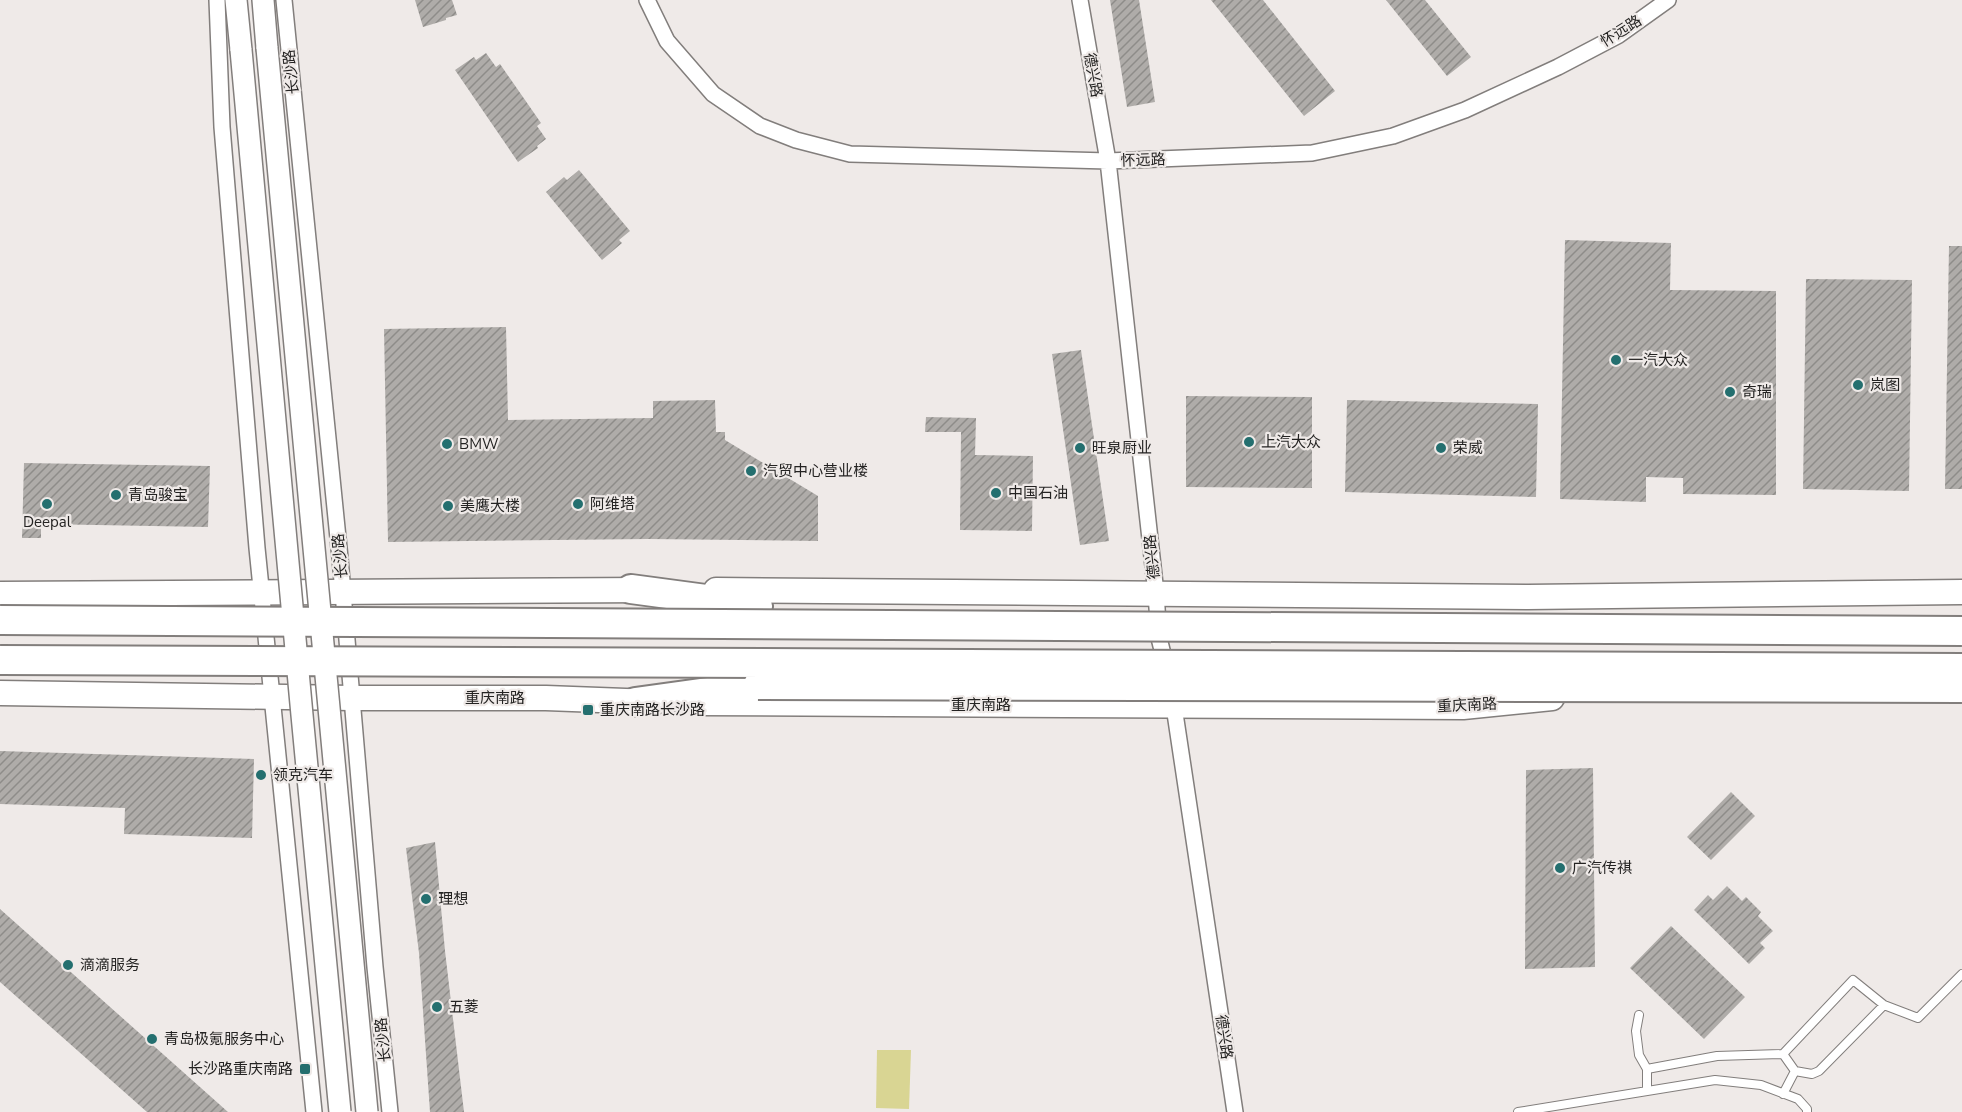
<svg xmlns="http://www.w3.org/2000/svg" width="1962" height="1112" font-family="'Nunito Sans','Noto Sans SC',sans-serif">
	<style>
		.park { fill: #d9d593 }
		.building { fill: url(#building-hatch) }
		.lines { fill: none; stroke-linecap: round; stroke-linejoin: round }
		.lane-casing { stroke: #827e7c; stroke-width: 10 }
		.street-casing { stroke: #827e7c; stroke-width: 18 }
		.secondary-casing { stroke: #827e7c; stroke-width: 24 }
		.primary-casing { stroke: #827e7c; stroke-width: 27 }
		.highway-casing { stroke: #827e7c; stroke-width: 32 }
		.lane { stroke: #fff; stroke-width: 8 }
		.street { stroke: #fff; stroke-width: 15 }
		.secondary { stroke: #fff; stroke-width: 21 }
		.primary { stroke: #fff; stroke-width: 24 }
		.highway { stroke: #fff; stroke-width: 28 }
		.secondary-bridge-casing { stroke: #827e7c; stroke-width: 24; stroke-linecap: butt }
		.highway-bridge-casing { stroke: #827e7c; stroke-width: 32; stroke-linecap: butt }
		.secondary-bridge { stroke: #fff; stroke-width: 21 }
		.highway-bridge { stroke: #fff; stroke-width: 28 }
		.poi-dot { fill: #246f6f; stroke: #efeae8; stroke-width: 2 }
		.labels { text-anchor: middle; stroke-width: 4.5; stroke-linejoin: round; paint-order: stroke }
		.street-label { font-size: 15px; fill: #242322; stroke: #efeae8 }
		.poi-label { font-size: 15px; fill: #242322; stroke: #efeae8; text-anchor: start }
	</style>
	<defs>
		<pattern id="building-hatch" width="6" height="6" patternUnits="userSpaceOnUse" patternTransform="scale(1.5)"><rect width="6" height="6" fill="#afaca9"/><path d="M-1 1l2-2M0 6l6-6M5 7l2-2" fill="none" stroke="#8e8c89"/></pattern>
	</defs>
	<rect width="100%" height="100%" fill="#efeae8"/>
	<!-- park -->
	<path class="park" d="M877 1050H911L909 1109 876 1108Z"/>
	<!-- building -->
	<path class="building" d="M415 0H452L457 15 446 18V20L423 27Z
		M1110 0H1139L1155 102 1127 107Z
		M1211 0H1263L1335 91 1304 116Z
		M1386 0H1425L1471 57 1447 76Z
		M486 53 496 67 500 64 541 123 537 126 546 139 537 146 538 148 518 162 455 70 474 57 476 60Z
		M579 170 630 231 619 240 622 243 602 260 546 192 564 177 567 180Z
		M1565 240 1671 243 1670 290 1776 291V495L1683 494V478L1646 477V502L1560 499Z
		M1949 246H1962V489H1945Z
		M1806 279 1912 280 1909 491 1803 489Z
		M506 327 508 420 653 418V401L715 400 716 432H725V440L818 496V541L648 539 388 542 384 329Z
		M1081 350 1109 541 1080 545 1052 354Z
		M1186 396 1312 397V488L1186 487Z
		M1347 400 1538 404 1536 497 1345 492Z
		M926 417 976 418 975 455 1033 456 1032 531 960 530 961 432H925Z
		M24 463 210 466 208 527 41 524V538H22Z
		M0 751 254 759 252 838 124 834 125 808 0 804Z
		M1593 768 1595 967 1525 969 1526 770Z
		M1731 792 1755 816 1711 860 1687 837Z
		M435 842 445 951 464 1112H430L419 953 406 848Z
		M1727 886 1742 901 1746 897 1761 912 1758 916 1773 931 1760 943 1765 948 1749 964 1694 910 1708 895 1713 900Z
		M0 909 228 1112H147L0 982Z
		M1671 926 1745 997 1704 1039 1630 968Z"/>
	<g class="lines">
		<defs>
			<path id="lane" d="M1639 1015 1636 1031 1639 1055 1647 1069V1091
				M1647 1069 1717 1056 1783 1054
				M1795 1071 1783 1054 1853 980 1884 1005
				M1783 1094 1795 1071 1812 1074 1819 1071 1884 1005 1918 1018 1962 974
				M1518 1112 1715 1080 1761 1085 1798 1099 1807 1109V1112"/>
			<path id="street" d="M217 0 222 127 257 548 314 1112
				M284 0 340 558 375 967 390 1112
				M647 0 667 41 713 94 760 126 796 140 850 154 1108 161 1312 153 1393 136 1465 110 1558 67 1619 35 1668 0
				M1080 0 1108 161 1156 593 1159 638 1167 670
				M1173 700 1235 1112"/>
			<path id="secondary" d="M236 0 241 50
				M263 0 267 48"/>
			<path id="primary" d="M716 590 1528 597 1962 592
				M0 594 649 590
				M0 693 352 698H546L652 702
				M699 703 1463 707 1552 698"/>
			<path id="highway" d="M631 589 758 606
				M635 702 758 685"/>
		</defs>
		<!-- lane casing -->
		<use href="#lane" class="lane-casing"/>
		<!-- street casing -->
		<use href="#street" class="street-casing"/>
		<!-- secondary casing -->
		<use href="#secondary" class="secondary-casing"/>
		<!-- primary casing -->
		<use href="#primary" class="primary-casing"/>
		<!-- highway casing -->
		<use href="#highway" class="highway-casing"/>
		<!-- lane -->
		<use href="#lane" class="lane"/>
		<!-- street -->
		<use href="#street" class="street"/>
		<!-- secondary -->
		<use href="#secondary" class="secondary"/>
		<!-- primary -->
		<use href="#primary" class="primary"/>
		<!-- highway -->
		<use href="#highway" class="highway"/>
		<defs>
			<path id="secondary-bridge" d="M267 48 367 1112
				M241 50 302 715 340 1112"/>
			<path id="highway-bridge" d="M0 620 1962 631
				M0 660 1962 668
				M758 685 1962 688"/>
		</defs>
		<!-- secondary-bridge casing -->
		<use href="#secondary-bridge" class="secondary-bridge-casing"/>
		<!-- highway-bridge casing -->
		<use href="#highway-bridge" class="highway-bridge-casing"/>
		<!-- secondary-bridge -->
		<use href="#secondary-bridge" class="secondary-bridge"/>
		<!-- highway-bridge -->
		<use href="#highway-bridge" class="highway-bridge"/>
	</g>
	<!-- markers -->
	<g class="poi-dot">
		<circle cx="1616" cy="360" r="6"/>
		<circle cx="1858" cy="385" r="6"/>
		<circle cx="1730" cy="392" r="6"/>
		<circle cx="1249" cy="442" r="6"/>
		<circle cx="447" cy="444" r="6"/>
		<circle cx="1080" cy="448" r="6"/>
		<circle cx="1441" cy="448" r="6"/>
		<circle cx="751" cy="471" r="6"/>
		<circle cx="996" cy="493" r="6"/>
		<circle cx="116" cy="495" r="6"/>
		<circle cx="47" cy="504" r="6"/>
		<circle cx="578" cy="504" r="6"/>
		<circle cx="448" cy="506" r="6"/>
		<rect x="582" y="704" width="12" height="12" rx="3"/>
		<circle cx="261" cy="775" r="6"/>
		<circle cx="1560" cy="868" r="6"/>
		<circle cx="426" cy="899" r="6"/>
		<circle cx="68" cy="965" r="6"/>
		<circle cx="437" cy="1007" r="6"/>
		<circle cx="152" cy="1039" r="6"/>
		<rect x="299" y="1063" width="12" height="12" rx="3"/>
	</g>
	<g class="labels">
		<!-- street labels -->
		<g class="street-label">
			<text transform="translate(1621 31) rotate(-32)" y="5">怀远路</text>
			<text transform="translate(291 72) rotate(-96)" y="5">长沙路</text>
			<text transform="translate(1093 75) rotate(80)" y="5">德兴路</text>
			<text transform="translate(1143 160) rotate(-2)" y="5">怀远路</text>
			<text transform="translate(340 556) rotate(-95)" y="5">长沙路</text>
			<text transform="translate(1152 557) rotate(-96)" y="5">德兴路</text>
			<text x="495" y="703">重庆南路</text>
			<text x="981" y="710">重庆南路</text>
			<text transform="translate(1467 705) rotate(-3)" y="5">重庆南路</text>
			<text transform="translate(1224 1037) rotate(82)" y="5">德兴路</text>
			<text transform="translate(383 1040) rotate(-96)" y="5">长沙路</text>
		</g>
		<!-- poi labels -->
		<g class="poi-label">
			<text x="1628" y="365">一汽大众</text>
			<text x="1870" y="390">岚图</text>
			<text x="1742" y="397">奇瑞</text>
			<text x="1261" y="447">上汽大众</text>
			<text x="459" y="449">BMW</text>
			<text x="1092" y="453">旺泉厨业</text>
			<text x="1453" y="453">荣威</text>
			<text x="763" y="476">汽贸中心营业楼</text>
			<text x="1008" y="498">中国石油</text>
			<text x="128" y="500">青岛骏宝</text>
			<text x="590" y="509">阿维塔</text>
			<text x="460" y="511">美鹰大楼</text>
			<text x="47" y="527" text-anchor="middle">Deepal</text>
			<text x="600" y="715">重庆南路长沙路</text>
			<text x="273" y="780">领克汽车</text>
			<text x="1572" y="873">广汽传祺</text>
			<text x="438" y="904">理想</text>
			<text x="80" y="970">滴滴服务</text>
			<text x="449" y="1012">五菱</text>
			<text x="164" y="1044">青岛极氪服务中心</text>
			<text x="293" y="1074" text-anchor="end">长沙路重庆南路</text>
		</g>
	</g>
</svg>
